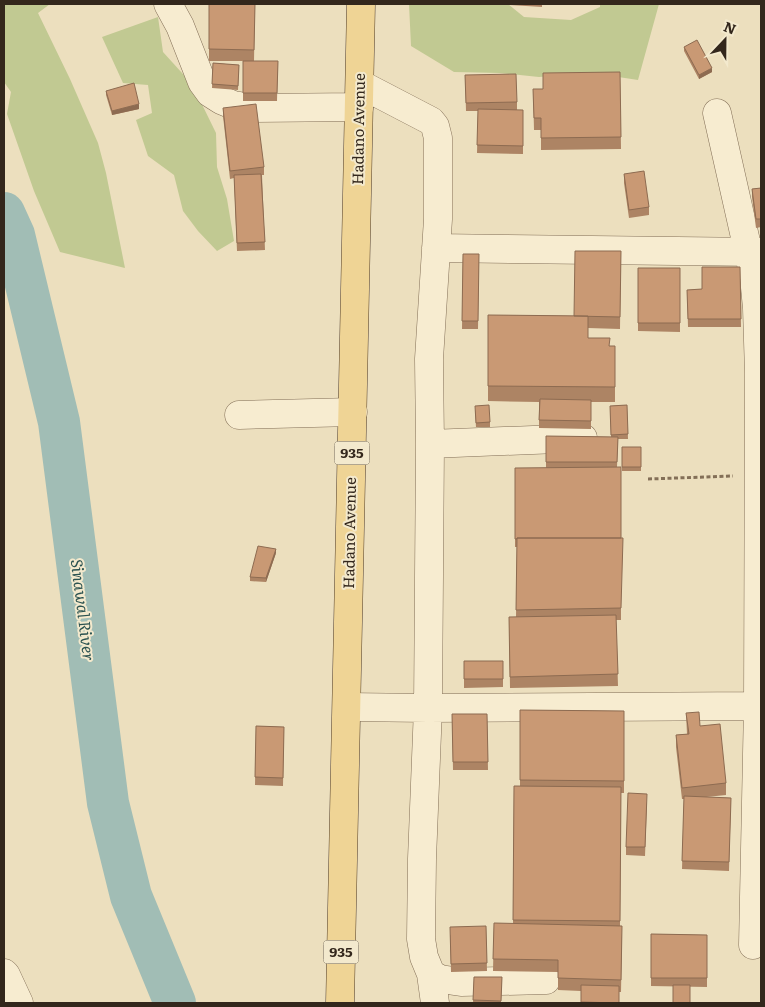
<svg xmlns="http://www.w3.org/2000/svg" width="765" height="1007" font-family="Literata,serif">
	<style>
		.green { fill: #c1c992 }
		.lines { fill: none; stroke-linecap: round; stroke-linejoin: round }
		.river { stroke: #a1bdb5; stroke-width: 42 }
		.minor-casing { stroke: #836f57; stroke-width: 29 }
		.major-casing { stroke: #503d2c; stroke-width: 29 }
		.path { stroke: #836f57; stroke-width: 3; stroke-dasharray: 4 2.5; stroke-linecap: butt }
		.minor { stroke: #f7ecd0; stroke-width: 28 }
		.major { stroke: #efd495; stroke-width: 28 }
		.wall { fill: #ad8464 }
		.shaded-wall { fill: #8d6b51 }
		.building { fill: #c99974; stroke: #8d6b51 }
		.labels { text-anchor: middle; stroke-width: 4; stroke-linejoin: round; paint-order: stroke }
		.shield { fill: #f3e9cd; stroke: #6d6151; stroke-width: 1 }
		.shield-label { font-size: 14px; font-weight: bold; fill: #33271c }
		.street-label { font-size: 15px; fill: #33271c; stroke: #f3e9cd }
		.water-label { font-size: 16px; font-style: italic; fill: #2b5250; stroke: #f3e9cd }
	</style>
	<rect width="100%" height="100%" fill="#ecdfbe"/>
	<!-- green -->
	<path class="green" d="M4 4H50L38 13 70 79 98 143 106 173 125 268 60 252 34 191 7 114 11 92 4 82Z
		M409 4H508L524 17 571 20 600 7V4H659L638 80 592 73 539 77 500 73 454 72 411 46Z
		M158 17 163 52 192 84 216 133 217 167 227 199 234 241 217 251 198 231 183 211 174 175 148 156 136 120 152 113 148 85 123 83 102 37Z"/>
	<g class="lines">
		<!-- river -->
		<path class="river" d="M4 213 14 235 59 422 108 803 131 896 175 1003"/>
		<defs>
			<path id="minor" d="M168 4 180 26 202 82 210 93 221 100 233 105 254 108 359 107
				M360 84 431 121 435 126 438 138V219L429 359 430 444 428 708 422 859 421 939 424 957 431 974 440 979 461 982 546 980
				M717 113 754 277 757 308 759 373 758 706 753 945
				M436 248 761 252
				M239 415 353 412
				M430 444 583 438
				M347 707 428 708 761 706
				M4 973 6 975 19 1003
				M431 974 435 1003"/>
			<path id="major" d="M340 1003 361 4"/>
		</defs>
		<!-- minor casing -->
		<use href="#minor" class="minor-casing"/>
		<!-- major casing -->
		<use href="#major" class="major-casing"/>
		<!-- path -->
		<path class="path" d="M648 479 733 476"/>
		<!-- minor -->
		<use href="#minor" class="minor"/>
		<!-- major -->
		<use href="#major" class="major"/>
	</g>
	<!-- wall -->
	<path class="wall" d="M209 4H255L254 61H278L277 101H243V61H209Z
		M510 4H542V7L510 5Z
		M684 47 712 72 699 79 684 51Z
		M213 63 239 65 238 90 212 88Z
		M620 72 621 149 541 150V130H534L533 89H543Z
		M465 75 517 102V110H510H523V154L477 153 478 111H466Z
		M106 91 139 109 112 115 106 95Z
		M223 108 264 167V175H262L265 250 237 251 234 178 230 179 223 116Z
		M624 174 649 207V215L629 218 624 183Z
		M761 188V227L756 228 752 197V189Z
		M621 251 620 329 588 328V338L610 346H615V402H591V429L539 428V402L488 401V315L574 316Z
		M463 254H479L478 329H462Z
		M740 267 741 327H688L687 290 702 289Z
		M638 268H680V332L638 331Z
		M627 405 628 439H618L617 467 621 538V620H616L618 686 510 688 509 617H516L517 547H515V468H546V436L611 437 610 406Z
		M475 410 490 422V427H476Z
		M622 447H641V471H622Z
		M276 553 266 582 250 581V577Z
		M464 661H503V687L464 688Z
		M520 710 624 711V793H621L620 926 622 938 621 992H619V1003H581V991L558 990V972L493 971 494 923 513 924 514 786H520Z
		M686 713 700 726 726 783V795L706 797 731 798 729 871 682 869 684 799H682L676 747V735L687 734Z
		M452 714H487L488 770H453Z
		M256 726 284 727 283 786 255 785Z
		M647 802 645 856 626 855V847Z
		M486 926 487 971 451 972 450 935Z
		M651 934 707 935V987L651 986Z
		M474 977H502L501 1003H473Z"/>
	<!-- shaded-wall -->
	<path class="shaded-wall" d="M712 68V72L699 79V75Z
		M139 104V109L112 115V111Z
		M276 549V553L266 582V578Z"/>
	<!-- building -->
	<path class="building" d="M209 4H255L254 50 209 49Z
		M697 40 712 68 699 75 684 47Z
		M243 61H278L277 93H243Z
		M213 63 239 65 238 86 212 84Z
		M620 72 621 137 541 138V118H534L533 89H543V73Z
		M516 74 517 102 466 103 465 75Z
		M134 83 139 104 112 111 106 91Z
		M256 104 264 167 230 171 223 108Z
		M478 109 523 110V146L477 145Z
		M644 171 649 207 629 210 624 174Z
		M261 174 265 242 237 243 234 175Z
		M761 188V219H756L752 189Z
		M575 251H621L620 317 574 316Z
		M463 254H479L478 321H462Z
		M702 267H740L741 319H688L687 290 702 289Z
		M638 268H680V323H638Z
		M488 315 588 316V338H610L609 346H615V387L488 386Z
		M540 399 591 400V421L539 420Z
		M489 405 490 422 476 423 475 406Z
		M627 405 628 434 611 435 610 406Z
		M546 436 618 437 617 462H546Z
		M622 447H641V467H622Z
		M621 467V538H517V539H515V468Z
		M517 538H623L621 608 516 610Z
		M258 546 276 549 266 578 250 577Z
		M616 615 618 674 510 677 509 617Z
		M464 661H503V679H464Z
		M520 710 624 711V781L520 780Z
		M699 712 700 726 720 724 726 783 682 788 676 735 689 734 686 713Z
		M452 714H487L488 762H453Z
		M256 726 284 727 283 778 255 777Z
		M514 786 621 787 620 921 513 920Z
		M628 793 647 794 645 847H626Z
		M684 796 731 798 729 862 682 861Z
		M494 923 622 926 621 980 558 978V960L493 959Z
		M486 926 487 963 451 964 450 927Z
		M651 934 707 935V978H651Z
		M474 977H502L501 1001 473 1000Z
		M581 985 619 986V1003L581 1002Z
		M673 985H690V1003H673Z"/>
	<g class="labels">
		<!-- shield labels -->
		<g class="shield">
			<rect x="334.5" y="441.5" width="35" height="23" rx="4"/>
			<rect x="323.5" y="940.5" width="35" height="23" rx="4"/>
		</g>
		<g class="shield-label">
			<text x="352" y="458">935</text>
			<text x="341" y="957">935</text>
		</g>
		<!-- street labels -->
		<g class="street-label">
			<text transform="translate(359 129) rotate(-89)" y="5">Hadano Avenue</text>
			<text transform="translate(350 533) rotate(-89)" y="5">Hadano Avenue</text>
		</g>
		<!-- water labels -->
		<g class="water-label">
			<text transform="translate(83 610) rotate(83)" y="6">Sinawal River</text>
		</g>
	</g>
	<!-- border -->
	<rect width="765" height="1007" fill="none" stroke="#33271c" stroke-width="10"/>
	<!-- north arrow -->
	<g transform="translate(725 40) rotate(22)" stroke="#f3e9cd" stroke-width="4" paint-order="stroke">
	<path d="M0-4L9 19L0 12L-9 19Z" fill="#33271c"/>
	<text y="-8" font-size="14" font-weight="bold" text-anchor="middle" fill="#33271c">N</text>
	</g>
</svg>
